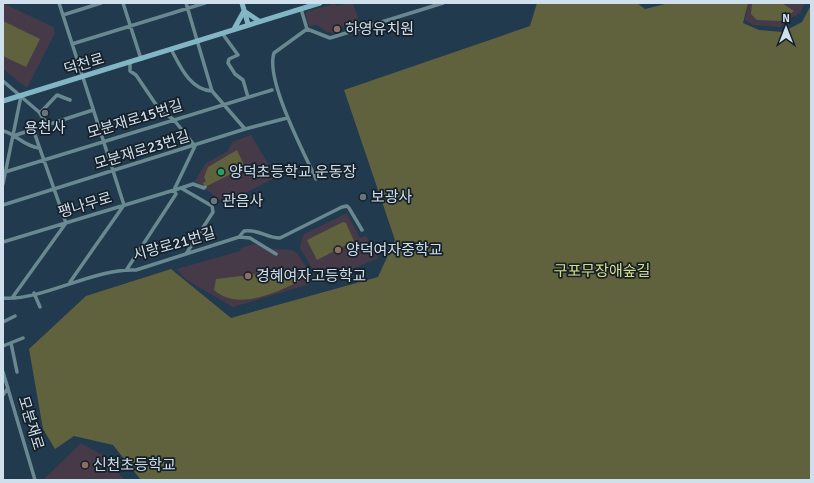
<svg xmlns="http://www.w3.org/2000/svg" width="814" height="483" font-family="Signika,'Noto Sans KR',sans-serif">
	<style>
		.education { fill: #463a49 }
		.green { fill: #60623d }
		.lines { fill: none; stroke-linecap: round; stroke-linejoin: round }
		.street { stroke: #698991; stroke-width: 3.5 }
		.secondary { stroke: #83b6c4; stroke-width: 5 }
		.education-dot { fill: #8d6e63; stroke: #152029; stroke-width: 1.5 }
		.worship-dot { fill: #6b7280; stroke: #152029; stroke-width: 1.5 }
		.leisure-dot { fill: #2e9e5b; stroke: #152029; stroke-width: 1.5 }
		.labels { text-anchor: middle; stroke-width: 3.5; stroke-linejoin: round; paint-order: stroke }
		.poi-label { font-size: 15px; fill: #d0dfec; stroke: #152029; text-anchor: start }
		.street-label { font-size: 15px; fill: #d0dfec; stroke: #152029 }
		.park-label { font-size: 15px; fill: #dade83; stroke: #152029 }
	</style>
	<rect width="100%" height="100%" fill="#213a4e"/>
	<!-- education -->
	<path class="education" d="M3 3 53 27 55 33 27 88 3 69Z
		M348 3H353L359 21 341 27 332 33 327 32 317 25 309 26 305 12 334 4 337 6Z
		M748 3H805L800 13 788 20 780 27 753 25 745 20Z
		M251 135 276 177 225 204 195 181 205 164 228 151 232 142Z
		M347 213 360 238 366 236 377 253 378 258 321 283 300 248 302 238 304 234Z
		M255 244 274 249 292 250 298 254 314 279 310 284 233 307 185 279 177 269 240 251 241 248Z
		M81 443 106 457 124 480H43Z"/>
	<!-- green -->
	<path class="green" d="M537 3H637L645 9 669 3H748L743 23 759 30 783 32 802 22 811 5V480H141L113 445 74 436 55 449 43 429 29 349 86 296 171 269 231 318 378 277 395 240 344 90 530 26Z
		M752 3H782L794 11 781 21 757 20 751 14Z
		M3 21 40 39 26 67 3 56Z
		M237 150 245 167 205 187 203 183 206 181 204 177 208 167Z
		M343 222 346 223 354 241 317 260 307 240Z
		M292 269 300 281C275 293 238 311 214 290L216 279 258 274 262 277Z"/>
	<g class="lines">
		<!-- street -->
		<path class="street" d="M59 3 124 205 70 282
			M123 3 141 59
			M186 3 212 91 245 129
			M301 9 307 29 274 53C265 79 304 153 316 179
			M63 15 101 3
			M307 29 330 38 443 3
			M222 33 238 55 229 59 228 63 235 74 243 80 248 97
			M72 44 205 3
			M171 49C180 66 190 90 212 91
			M130 62V71L136 75 159 109 174 120 195 146 174 190
			M3 81 39 112 47 124
			M40 113 57 95 70 100
			M3 131C15 133 23 146 39 148
			M13 136 93 110
			M5 172 272 90
			M3 184 21 96
			M181 188 193 184 204 188 205 187
			M3 205 245 129 287 118
			M239 237 250 238 276 254
			M3 242 181 188 212 206 213 212 186 254
			M127 269 176 194 174 190
			M34 293 40 307
			M3 298C43 301 93 268 136 270L239 237 244 231C260 229 266 238 280 238L342 207 347 206 349 208 362 230
			M12 298 66 223 33 129
			M3 322 15 316
			M11 343 17 372
			M3 346 23 338
			M3 372 35 480
			M3 395 8 388"/>
		<!-- secondary -->
		<path class="secondary" d="M242 3 248 24
			M234 29 244 11 259 21
			M3 101 320 3"/>
	</g>
	<!-- markers -->
	<g class="education-dot">
		<circle cx="337" cy="29" r="4"/>
		<circle cx="338" cy="250" r="4"/>
		<circle cx="248" cy="276" r="4"/>
		<circle cx="85" cy="465" r="4"/>
	</g>
	<g class="worship-dot">
		<circle cx="45" cy="113" r="4"/>
		<circle cx="363" cy="197" r="4"/>
		<circle cx="214" cy="201" r="4"/>
	</g>
	<circle class="leisure-dot" cx="221" cy="172" r="4"/>
	<g class="labels">
		<!-- poi labels -->
		<g class="poi-label">
			<text x="345" y="34">하영유치원</text>
			<text x="45" y="133" text-anchor="middle">용천사</text>
			<text x="229" y="177">양덕초등학교 운동장</text>
			<text x="371" y="202">보광사</text>
			<text x="222" y="206">관음사</text>
			<text x="346" y="255">양덕여자중학교</text>
			<text x="256" y="281">경혜여자고등학교</text>
			<text x="93" y="470">신천초등학교</text>
		</g>
		<!-- street labels -->
		<g class="street-label">
			<text transform="translate(84 64) rotate(-17)" y="5">덕천로</text>
			<text transform="translate(135 119) rotate(-17)" y="5">모분재로15번길</text>
			<text transform="translate(142 150) rotate(-17)" y="5">모분재로23번길</text>
			<text transform="translate(85 205) rotate(-17)" y="5">팽나무로</text>
			<text transform="translate(174 244) rotate(-16)" y="5">시랑로21번길</text>
			<text transform="translate(31 423) rotate(73)" y="5">모분재로</text>
		</g>
		<!-- park labels -->
		<g class="park-label">
			<text x="602" y="276">구포무장애숲길</text>
		</g>
	</g>
	<!-- border -->
	<rect width="814" height="483" fill="none" stroke="#d0dfec" stroke-width="8"/>
	<!-- north arrow -->
	<g transform="translate(786 28)" stroke="#152029" stroke-width="3" paint-order="stroke">
	<path d="M0-3L7 15L0 10L-7 15Z" fill="#d0dfec"/>
	<text y="-6" font-size="11" font-weight="bold" text-anchor="middle" fill="#d0dfec">N</text>
	</g>
</svg>
